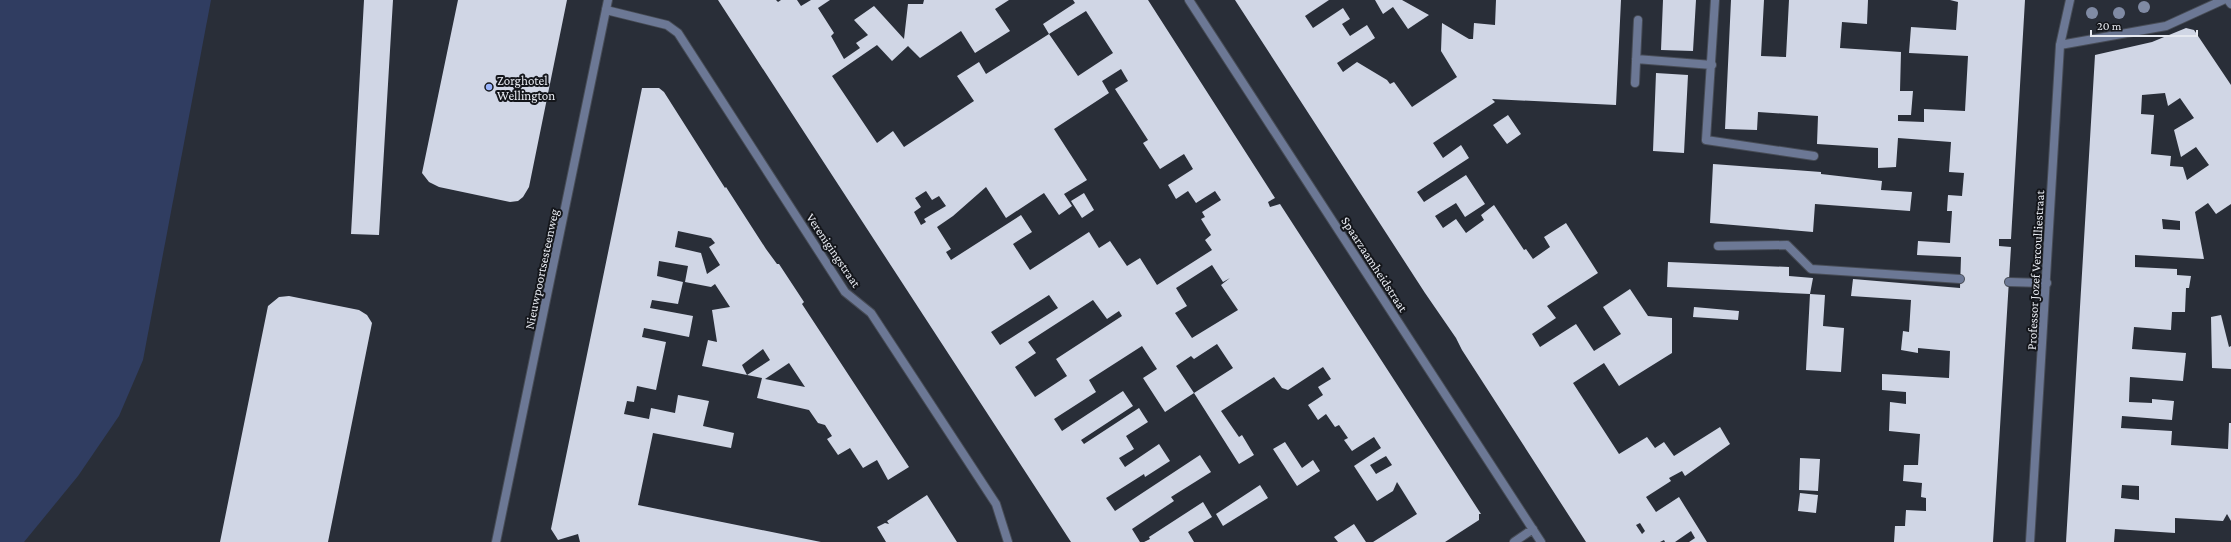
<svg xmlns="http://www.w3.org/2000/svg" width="2231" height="542" font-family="'Crimson Pro',serif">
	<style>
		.green { fill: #303d61 }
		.building { fill: #d0d6e5; fill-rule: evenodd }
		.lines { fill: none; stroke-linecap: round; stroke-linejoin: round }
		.service-casing { stroke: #474c56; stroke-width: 10 }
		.minor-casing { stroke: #474c56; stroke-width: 10 }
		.tertiary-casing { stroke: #474c56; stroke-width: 10 }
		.service { stroke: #6c7895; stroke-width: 8 }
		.minor { stroke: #6c7895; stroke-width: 8 }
		.tertiary { stroke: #6c7895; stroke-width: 8 }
		.tree { fill: #808ba4 }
		.poi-dot { fill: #9ab5fd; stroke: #14161b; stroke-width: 1.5 }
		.labels { text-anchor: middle; stroke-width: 4; stroke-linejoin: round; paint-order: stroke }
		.poi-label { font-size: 13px; fill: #e7eaf1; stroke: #14161b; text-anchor: start }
		.street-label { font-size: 13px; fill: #e7eaf1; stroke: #14161b }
	</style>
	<rect width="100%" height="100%" fill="#292e38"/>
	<!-- green -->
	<path class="green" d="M0 0H211L143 360 119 416 78 476 24 542H0Z"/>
	<!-- building -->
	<path class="building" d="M364 0H393L379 235 351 234Z
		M458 0H567L529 187 523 197 518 201 510 202 439 187 429 182 422 173Z
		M718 0H776L778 2 781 0H797L801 6 811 0H830L818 8 834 33 831 36 844 59 860 48 856 43 868 35 854 20 874 6 904 39 908 4H923L924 0H1009L995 9 1010 31 975 53 961 31 920 58 908 46 892 61 877 45 832 76 877 143 893 131 904 147 974 101 957 76 979 62 986 74 1049 34 1078 76 1113 53 1086 11 1049 34 1043 24 1075 3 1073 0H1148L1275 198 1268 202 1270 207 1280 204 1481 514H1479V520L1445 542H1373L1417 514 1397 482 1393 491 1377 501 1354 466 1381 448 1374 437 1352 451 1344 440 1348 438 1339 425 1335 427 1326 414 1318 420 1308 405 1323 395 1318 387 1331 379 1323 367 1288 390 1282 388 1274 377 1221 411 1239 437 1242 435 1254 455 1239 464 1194 393 1233 368 1217 344 1194 359 1191 356 1176 366 1194 393 1165 412 1143 378 1157 369 1142 346 1089 380 1096 392 1054 419 1062 431 1123 391 1133 406 1081 440 1084 444 1139 408 1148 422 1126 436 1134 449 1119 458 1125 467 1159 444 1170 461 1145 477 1144 474 1106 498 1115 511 1200 455 1211 472 1171 497 1174 501 1132 529 1140 542H1071ZM1121 69 1128 81 1115 89 1148 140 1143 143 1160 169 1184 154 1193 169 1168 185 1176 199 1188 191 1196 203 1215 191 1221 200 1202 212 1205 217 1201 219 1211 235 1205 240 1212 250 1157 285 1140 258 1127 266 1110 241 1099 248 1089 232 1030 270 1013 244 1032 232 1021 215 951 260 946 252 951 249 937 227 953 216 986 187 1006 218 1044 193 1059 215 1072 206 1064 194 1087 180 1054 129 1109 93 1102 81ZM926 191 932 200 939 196 946 206 924 219 926 222 921 225 914 212 921 207 915 198ZM1212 265 1223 282 1230 278 1221 285 1238 310 1192 338 1175 313 1187 306 1176 288ZM1049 295 1058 308 1000 345 991 332ZM1093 300 1107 319 1119 311 1122 316 1056 359 1067 376 1035 397 1015 367 1036 353 1028 342ZM1386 456 1392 465 1376 474 1370 465Z
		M1235 0H1329L1305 16 1313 28 1343 8 1350 19 1342 24 1350 36 1367 25 1375 38 1337 63 1343 72 1357 62 1387 80 1390 84 1394 82 1412 107 1457 77 1441 51 1442 23 1469 39H1473L1474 23 1495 25 1496 0H1621L1616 105 1492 99 1495 102 1433 143 1443 158 1461 145 1469 158 1417 192 1424 202 1466 175 1485 204 1465 217 1456 203 1435 216 1443 228 1456 219 1466 233 1484 220 1481 215 1494 205 1524 250 1526 249 1533 259 1550 247 1544 237 1566 223 1598 273 1547 306 1556 318 1532 334 1540 347 1576 324 1594 351 1621 334 1603 307 1630 289 1648 316 1672 318V353L1619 386 1604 363 1573 383 1619 454 1647 437 1655 448 1664 442 1674 456 1720 427 1730 444 1685 476 1682 471 1669 478 1671 481 1646 497 1656 512 1679 497 1707 542H1689L1695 538 1691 531 1675 542H1665L1664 540 1660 542H1586L1462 350 1456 338 1425 293ZM1640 523 1645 531 1642 534 1636 525Z
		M1375 0H1402L1429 15 1408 29 1393 7 1383 14Z
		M1663 0H1696L1693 51 1661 50Z
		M1731 0H1764L1761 56 1786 57 1789 0H1868L1867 24 1842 22 1840 48 1901 52 1900 91H1913L1911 115H1898V121L1924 122V109L1965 111 1968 56 1909 53 1911 27 1956 30 1958 2 1950 0H2025L2011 239H1999V246L2011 247 1993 542H1894L1895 526H1905L1906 510 1926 511V498L1921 497 1922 483 1903 481 1904 465H1918L1920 434 1889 431 1890 402 1906 404V392L1882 390V374L1949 378 1950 351 1918 348V353L1901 350 1903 331 1909 332 1911 300 1851 296 1853 279 1960 288 1961 257 1917 255 1918 241 1950 243 1952 211H1947L1948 195 1962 196 1964 173 1949 172 1951 142 1898 138 1896 167 1878 168V148L1817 144 1818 116 1758 112 1757 130 1725 129Z
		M2186 28 2194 30 2231 85V204L2216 214 2208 203 2195 212 2204 259 2135 255V267L2177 269V275L2191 276 2189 288H2186L2185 312H2172L2171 330 2134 327 2132 349 2186 353 2183 381 2130 377 2129 402 2152 403V399L2174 401 2172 420 2122 416 2121 428 2172 431 2171 445 2228 449 2229 423H2231V521L2227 514 2223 521 2175 518V533L2115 529 2114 542H2066L2095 55 2152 42ZM2165 93 2168 106 2180 98 2194 118 2174 130 2181 157 2196 147 2209 165 2187 180 2183 167 2170 166 2171 156 2151 154 2154 115 2141 114 2142 95ZM2162 219 2180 221V230L2163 229ZM2122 485 2139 486V500L2121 498Z
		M1656 73 1688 75 1684 153 1653 151Z
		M642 88H659L664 92 725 188 726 187 766 249 777 264H779L804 302 802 304 909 467 888 480 877 460 863 468 850 448 838 455 827 439 832 436 825 425 818 423 809 410 757 398 762 378 747 375 770 360 763 349 742 365 747 375 702 366 708 340 717 342 712 310 730 307 715 284 711 287 685 282 688 266 659 261 657 276 683 282 678 304 652 300 650 308 693 316 689 337 644 328 642 337 666 342 656 390 637 386 634 402 627 401 624 414 649 419 651 408 675 413 678 395 709 401 703 426 734 433 731 448 653 433 638 505 821 542H580L578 534 558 540 551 529ZM678 231 711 238 715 243 709 247 720 265 707 274 701 253 675 247ZM789 363 805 387 765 379Z
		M1508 115 1521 134 1507 144 1493 125Z
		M1713 164 1821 172V174L1882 181 1881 190 1912 192 1910 211 1815 204 1813 232 1710 223Z
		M1084 193 1094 210 1082 218 1071 201Z
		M1668 262 1789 267V276L1813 278 1810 294 1667 287Z
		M1810 294 1825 295 1823 326 1844 328 1841 372 1806 370Z
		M289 296 359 310 367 315 372 323 328 542H220L268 306 279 297Z
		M1694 307 1739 311 1738 320 1693 317Z
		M2221 315 2229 347 2231 346V369L2212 368 2211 317Z
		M1285 442 1302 468 1313 460 1320 471 1297 486 1273 449Z
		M1800 458 1820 459 1818 491 1799 490Z
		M1260 485 1268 498 1223 526 1216 514Z
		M1800 493 1818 495 1816 513 1798 511Z
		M927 495 957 542H886L877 527 885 523 889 524 887 521Z
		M1203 502 1212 517 1188 532 1194 542H1144L1150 539 1149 537Z
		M1354 524 1366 542H1338L1334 537Z"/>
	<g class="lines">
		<defs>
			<path id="service" d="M1715 0 1706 140 1814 156
				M1636 59 1712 65
				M1635 83 1638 20
				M1718 246 1787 245 1811 269 1960 279
				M2009 282 2047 283"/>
			<path id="minor" d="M1189 0 1541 542
				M2228 0 2231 4
				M606 10 667 25 678 33 845 292 871 313 996 504 1008 542
				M2060 45 2166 26 2223 0
				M1514 542 1533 529
				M2030 542 2060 45 2070 0"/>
			<path id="tertiary" d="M496 542 608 0"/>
		</defs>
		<!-- service casing -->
		<use href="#service" class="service-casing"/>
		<!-- minor casing -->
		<use href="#minor" class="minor-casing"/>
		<!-- tertiary casing -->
		<use href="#tertiary" class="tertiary-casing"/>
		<!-- service -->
		<use href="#service" class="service"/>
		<!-- minor -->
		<use href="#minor" class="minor"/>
		<!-- tertiary -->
		<use href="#tertiary" class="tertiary"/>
	</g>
	<!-- trees -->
	<g class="tree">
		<circle cx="2144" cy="7" r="6"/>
		<circle cx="2092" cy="13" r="6"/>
		<circle cx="2119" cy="13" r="6"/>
	</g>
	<!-- markers -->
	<circle class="poi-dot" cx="489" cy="87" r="4"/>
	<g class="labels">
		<!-- poi labels -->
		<g class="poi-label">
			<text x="497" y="85">Zorghotel<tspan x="497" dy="15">Wellington</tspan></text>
		</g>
		<!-- street labels -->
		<g class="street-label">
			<text transform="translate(834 250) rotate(56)" y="5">Verenigingstraat</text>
			<text transform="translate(1375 264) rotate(57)" y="5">Spaarzaamheidstraat</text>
			<text transform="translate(541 269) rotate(-78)" y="5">Nieuwpoortsesteenweg</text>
			<text transform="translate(2035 270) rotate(-87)" y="5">Professor Jozef Vercoulliestraat</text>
		</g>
	</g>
	<!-- scale -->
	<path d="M2091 30v6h106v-6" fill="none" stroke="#e7eaf1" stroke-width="2"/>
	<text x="2097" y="30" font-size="12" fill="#e7eaf1" stroke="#14161b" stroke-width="3" paint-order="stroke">20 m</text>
</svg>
